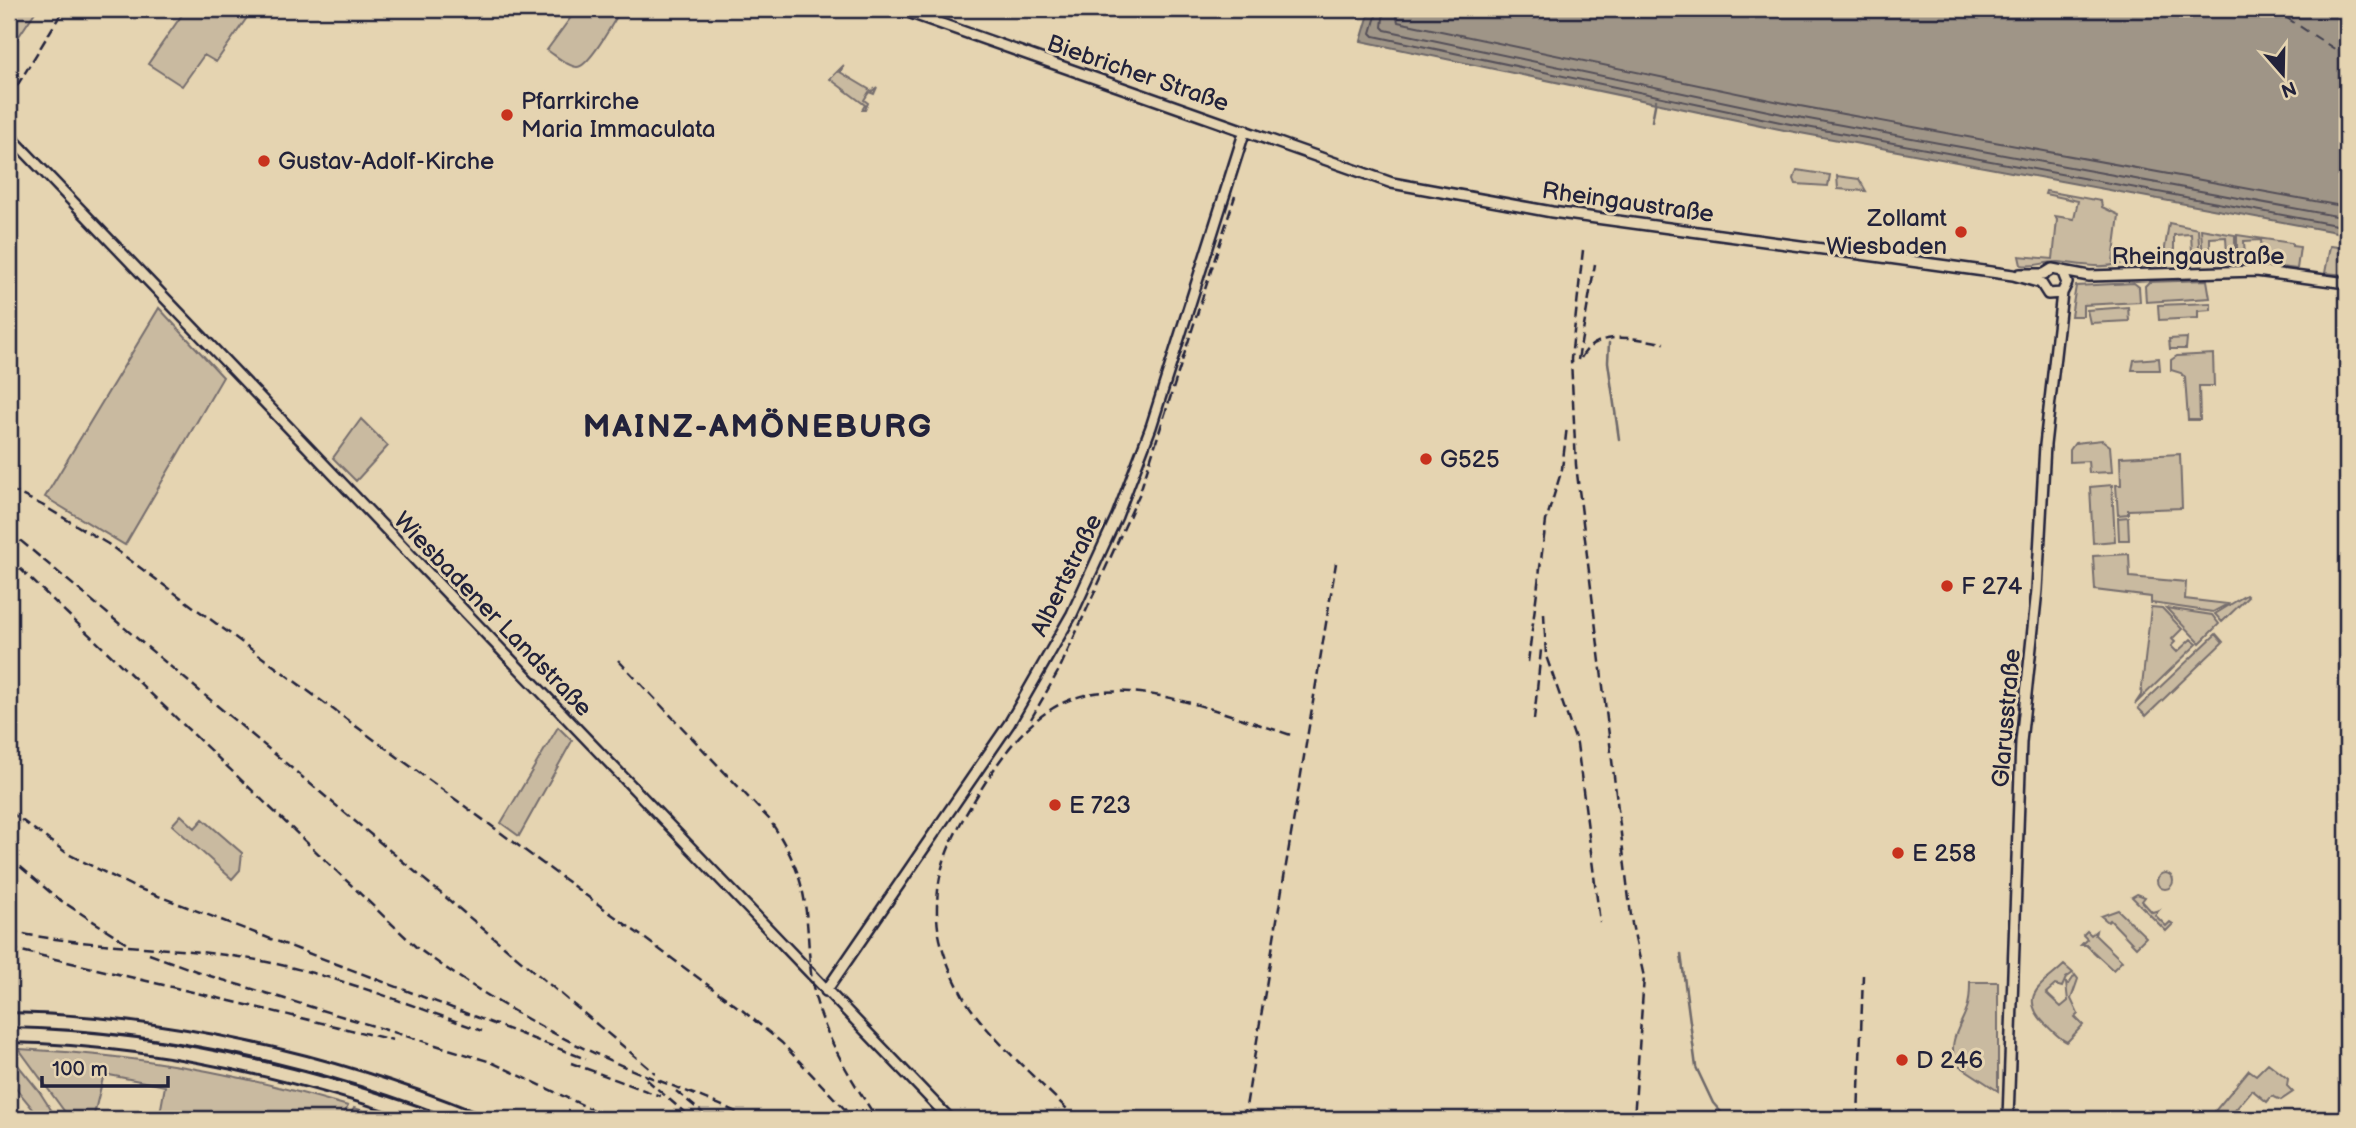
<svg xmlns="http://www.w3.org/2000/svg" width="2356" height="1128" font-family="'Balsamiq Sans',sans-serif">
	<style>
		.green { fill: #c9baa0; stroke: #766e6e; stroke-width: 2 }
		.water { fill: #9f9587; stroke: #6d6769; stroke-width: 2 }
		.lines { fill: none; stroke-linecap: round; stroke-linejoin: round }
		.shore { stroke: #545059; stroke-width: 2 }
		.stream { stroke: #6d6769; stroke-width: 2.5 }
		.ferry { stroke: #413f4e; stroke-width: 2; stroke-dasharray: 9 7; stroke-linecap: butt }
		.secondary-casing { stroke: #22223b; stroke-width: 14 }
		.highway-casing { stroke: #22223b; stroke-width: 18 }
		.secondary { stroke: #e5d4b1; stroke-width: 9 }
		.highway { stroke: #e5d4b1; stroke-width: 12 }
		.rail { stroke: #22223b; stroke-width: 2.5; stroke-dasharray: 10 5; stroke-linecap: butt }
		.poi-dot { fill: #c8321e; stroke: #e5d4b1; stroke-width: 2.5 }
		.labels { text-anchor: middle; stroke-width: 6; stroke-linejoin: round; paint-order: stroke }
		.street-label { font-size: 24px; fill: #22223b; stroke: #e5d4b1 }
		.poi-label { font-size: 24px; fill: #22223b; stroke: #e5d4b1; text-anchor: start }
		.district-label { font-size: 32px; font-weight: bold; letter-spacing: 2px; fill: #22223b; stroke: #e5d4b1 }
	</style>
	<rect width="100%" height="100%" fill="#e5d4b1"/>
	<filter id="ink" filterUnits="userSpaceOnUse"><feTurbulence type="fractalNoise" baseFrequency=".0143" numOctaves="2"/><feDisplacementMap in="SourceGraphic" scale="14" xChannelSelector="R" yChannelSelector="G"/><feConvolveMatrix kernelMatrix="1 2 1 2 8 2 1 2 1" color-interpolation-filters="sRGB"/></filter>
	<g filter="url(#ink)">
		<!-- green -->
		<path class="green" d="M9 9H37L9 51Z
			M186 9H253L216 62 204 55 182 86 148 64Z
			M577 9H616L619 13C612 24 589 67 577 67 568 67 555 55 547 50Z
			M844 65 840 72 872 91 877 87 874 94 869 92 864 100 868 103 865 110H862L865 105 830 79Z
			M1797 170 1830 175 1828 186 1796 184 1794 179Z
			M1837 176 1859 179 1866 191 1838 189Z
			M2046 191 2101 201 2102 207 2119 215 2113 262 2119 264C2098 269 2079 264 2059 262 2045 261 2035 268 2021 265L2019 256 2053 259 2057 220 2055 216 2074 219 2078 201 2045 194Z
			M2169 223 2198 229 2200 259 2181 260V253L2192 252 2191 234 2174 235V253L2164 254Z
			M2201 229 2235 235V257L2217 258 2227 255 2226 237 2210 238V259H2203Z
			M2237 235 2292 243V246L2300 247 2297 269 2263 265 2261 240 2244 241 2245 257H2237Z
			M2330 246 2347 248V275L2325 273Z
			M2207 280 2210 298 2146 302 2145 286 2149 282Z
			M2134 283 2139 287 2140 302 2083 305V316H2071L2076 286Z
			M2211 303V310L2198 311V318L2159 320 2158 305Z
			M2128 307 2129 321 2090 323 2087 310Z
			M159 308 223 377 125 545 45 497Z
			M2187 338 2186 349H2170L2169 339Z
			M2213 354 2214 386H2199L2200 420H2188L2185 378 2181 373 2171 370V360L2177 356Z
			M2159 358 2160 370H2132L2134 360Z
			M361 419 388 446 356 481 333 458Z
			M2102 440 2110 446 2112 472 2089 473 2088 461 2070 462V450L2075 443Z
			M2180 454 2182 508 2128 510V514L2118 515 2116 485H2121L2120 457Z
			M2112 485 2115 541 2093 543 2090 487Z
			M2128 517 2129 540H2119L2118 518Z
			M2129 554 2130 577 2186 582 2185 599 2228 604 2213 612 2151 603V597L2095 590 2093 556Z
			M2246 595 2248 597 2222 622 2215 614Z
			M2151 607 2162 608 2182 629 2172 639 2175 642 2171 646 2177 652 2191 639 2197 644 2135 704 2141 695Z
			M2166 608 2212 615 2219 624 2200 643Z
			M2216 634 2223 642 2146 716 2138 708Z
			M558 727 572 741 519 836 501 823Z
			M181 815 195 828 203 819 242 853 240 870 232 879 172 825Z
			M2157 881a8 8 0 1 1 16 0a8 8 0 1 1-16 0Z
			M2137 894 2145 897 2142 901 2152 912 2159 910 2155 915 2166 926 2170 922 2173 924 2166 931 2132 897Z
			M2118 910 2146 937 2136 947 2110 920 2108 922 2101 916Z
			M2087 931 2091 935 2096 931 2095 935 2122 961 2113 970 2086 945H2081L2087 939 2083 935Z
			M2064 965 2073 973 2066 978 2062 987 2055 985 2046 993 2061 1007 2068 1001 2066 983 2069 984 2075 975 2078 979 2071 999 2078 1014 2075 1017 2083 1025 2067 1042C2058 1038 2052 1030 2045 1024 2016 994 2045 984 2064 965Z
			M1970 982H1998V1091L1957 1064C1945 1042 1963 1024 1968 1005 1970 997 1970 989 1970 982Z
			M19 1049C138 1055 234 1072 348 1106L341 1119H159L165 1086 104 1074 93 1119H70Z
			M9 1054 39 1091 57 1119H41L9 1080Z
			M2268 1063 2288 1079 2287 1086 2293 1092 2281 1100 2272 1096 2267 1102 2252 1090 2228 1119H2217L2215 1111 2249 1070 2256 1075Z
			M354 1108 391 1119H392H349Z"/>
		<!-- water -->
		<path class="water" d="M1350 9H2347V234L1784 130 1361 41 1369 14Z"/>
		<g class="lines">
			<!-- shore -->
			<path class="shore" d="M1374 9 1376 16 1371 33 1374 36 1785 123 2347 227
				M1384 9 1382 27 1385 30 1787 115 2347 218
				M1395 9 1398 22 1789 104 2347 207"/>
			<!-- stream -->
			<path class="stream" d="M1652 121 1656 100
				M1609 343 1608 362 1619 439
				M1681 954 1696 1067 1713 1103 1727 1119"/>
			<!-- ferry -->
			<path class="ferry" d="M2273 9 2347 57"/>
			<defs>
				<path id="secondary" d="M899 9 1392 183 1552 212 2013 275 2041 283 2048 294 2062 293
					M9 135 950 1119
					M2020 274H2044L2052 269 2089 276 2256 271 2347 283
					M826 991 1009 724 1072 614 1117 516 1151 427 1245 130
					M2008 1119 2021 742 2037 590 2045 445 2062 293 2067 283 2063 273"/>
				<path id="highway" d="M9 1020C165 1023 329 1060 473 1119
					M9 1035C154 1038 297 1071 433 1119"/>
			</defs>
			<!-- secondary casing -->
			<use href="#secondary" class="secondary-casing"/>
			<!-- highway casing -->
			<use href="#highway" class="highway-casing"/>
			<!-- secondary -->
			<use href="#secondary" class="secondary"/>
			<!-- highway -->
			<use href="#highway" class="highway"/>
			<!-- rail -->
			<path class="rail" d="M9 99 64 9
				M1583 250 1571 359 1576 465 1632 924 1644 977 1634 1119
				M1581 358C1597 328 1635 339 1664 343
				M1578 360 1595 264
				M9 489 42 505 108 544 742 1010 782 1043 854 1119
				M9 531 655 1073
				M9 558 416 947C479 993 545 1032 616 1063 661 1083 707 1097 750 1119
				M1544 613 1546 656 1577 744 1600 922
				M618 660 769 819C786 844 799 869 804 898 810 932 807 966 816 1000 828 1043 853 1082 877 1119
				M1528 662 1546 521 1562 469 1567 426
				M1031 719 1059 670 1139 495 1235 196
				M1534 720 1541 650
				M9 811 68 854 132 886 586 1059
				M9 857 57 898 127 943
				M9 931C82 947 158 945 232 956 318 968 400 1001 482 1031
				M9 948 393 1040
				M149 954 210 976 491 1062 612 1119
				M571 1063 660 1096
				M646 1079 692 1119
				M676 1091 710 1119
				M1077 1119C1046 1087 981 1031 962 994 949 970 937 941 937 914 936 862 954 833 980 791 1009 744 1043 697 1103 692 1162 687 1237 718 1294 736
				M1244 1119 1336 563
				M1858 1119 1863 975"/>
		</g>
	</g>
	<!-- markers -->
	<g class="poi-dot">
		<circle cx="507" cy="115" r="7"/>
		<circle cx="264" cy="161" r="7"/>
		<circle cx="1961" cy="232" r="7"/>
		<circle cx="1426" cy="459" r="7"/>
		<circle cx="1947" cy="586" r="7"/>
		<circle cx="1055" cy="805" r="7"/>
		<circle cx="1898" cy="853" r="7"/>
		<circle cx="1902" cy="1060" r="7"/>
	</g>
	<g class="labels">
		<!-- street labels -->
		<g class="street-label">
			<text transform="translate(1138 73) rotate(19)" y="8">Biebricher Straße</text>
			<text transform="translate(1628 202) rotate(8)" y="8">Rheingaustraße</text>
			<text x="2198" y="264">Rheingaustraße</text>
			<text transform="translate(1066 575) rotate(-64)" y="8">Albertstraße</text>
			<text transform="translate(493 614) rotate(46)" y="8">Wiesbadener Landstraße</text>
			<text transform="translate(2006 718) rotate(-85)" y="8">Glarusstraße</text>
		</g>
		<!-- poi labels -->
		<g class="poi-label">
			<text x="521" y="109">Pfarrkirche<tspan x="521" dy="28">Maria Immaculata</tspan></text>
			<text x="278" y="169">Gustav-Adolf-Kirche</text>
			<text x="1947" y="226" text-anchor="end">Zollamt<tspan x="1947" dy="28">Wiesbaden</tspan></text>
			<text x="1440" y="467">G525</text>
			<text x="1961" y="594">F 274</text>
			<text x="1069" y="813">E 723</text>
			<text x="1912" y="861">E 258</text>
			<text x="1916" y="1068">D 246</text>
		</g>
		<!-- district labels -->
		<g class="district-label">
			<text x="758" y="437">MAINZ-AMÖNEBURG</text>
		</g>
	</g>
	<!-- margin -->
	<rect width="2356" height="1128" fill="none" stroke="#e5d4b1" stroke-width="35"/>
	<rect x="18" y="18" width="2321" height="1093" fill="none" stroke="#22223b" stroke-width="2.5" filter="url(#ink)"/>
	<!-- north arrow -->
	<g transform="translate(2283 74) rotate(160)" stroke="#e5d4b1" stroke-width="5" paint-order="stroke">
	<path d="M0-5L12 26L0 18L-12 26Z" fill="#22223b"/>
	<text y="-10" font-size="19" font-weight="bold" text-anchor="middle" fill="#22223b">N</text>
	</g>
	<!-- scale -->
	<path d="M42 1076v10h126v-10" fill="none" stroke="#22223b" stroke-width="3.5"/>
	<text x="52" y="1076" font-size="21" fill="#22223b" stroke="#e5d4b1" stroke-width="5" paint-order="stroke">100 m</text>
</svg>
